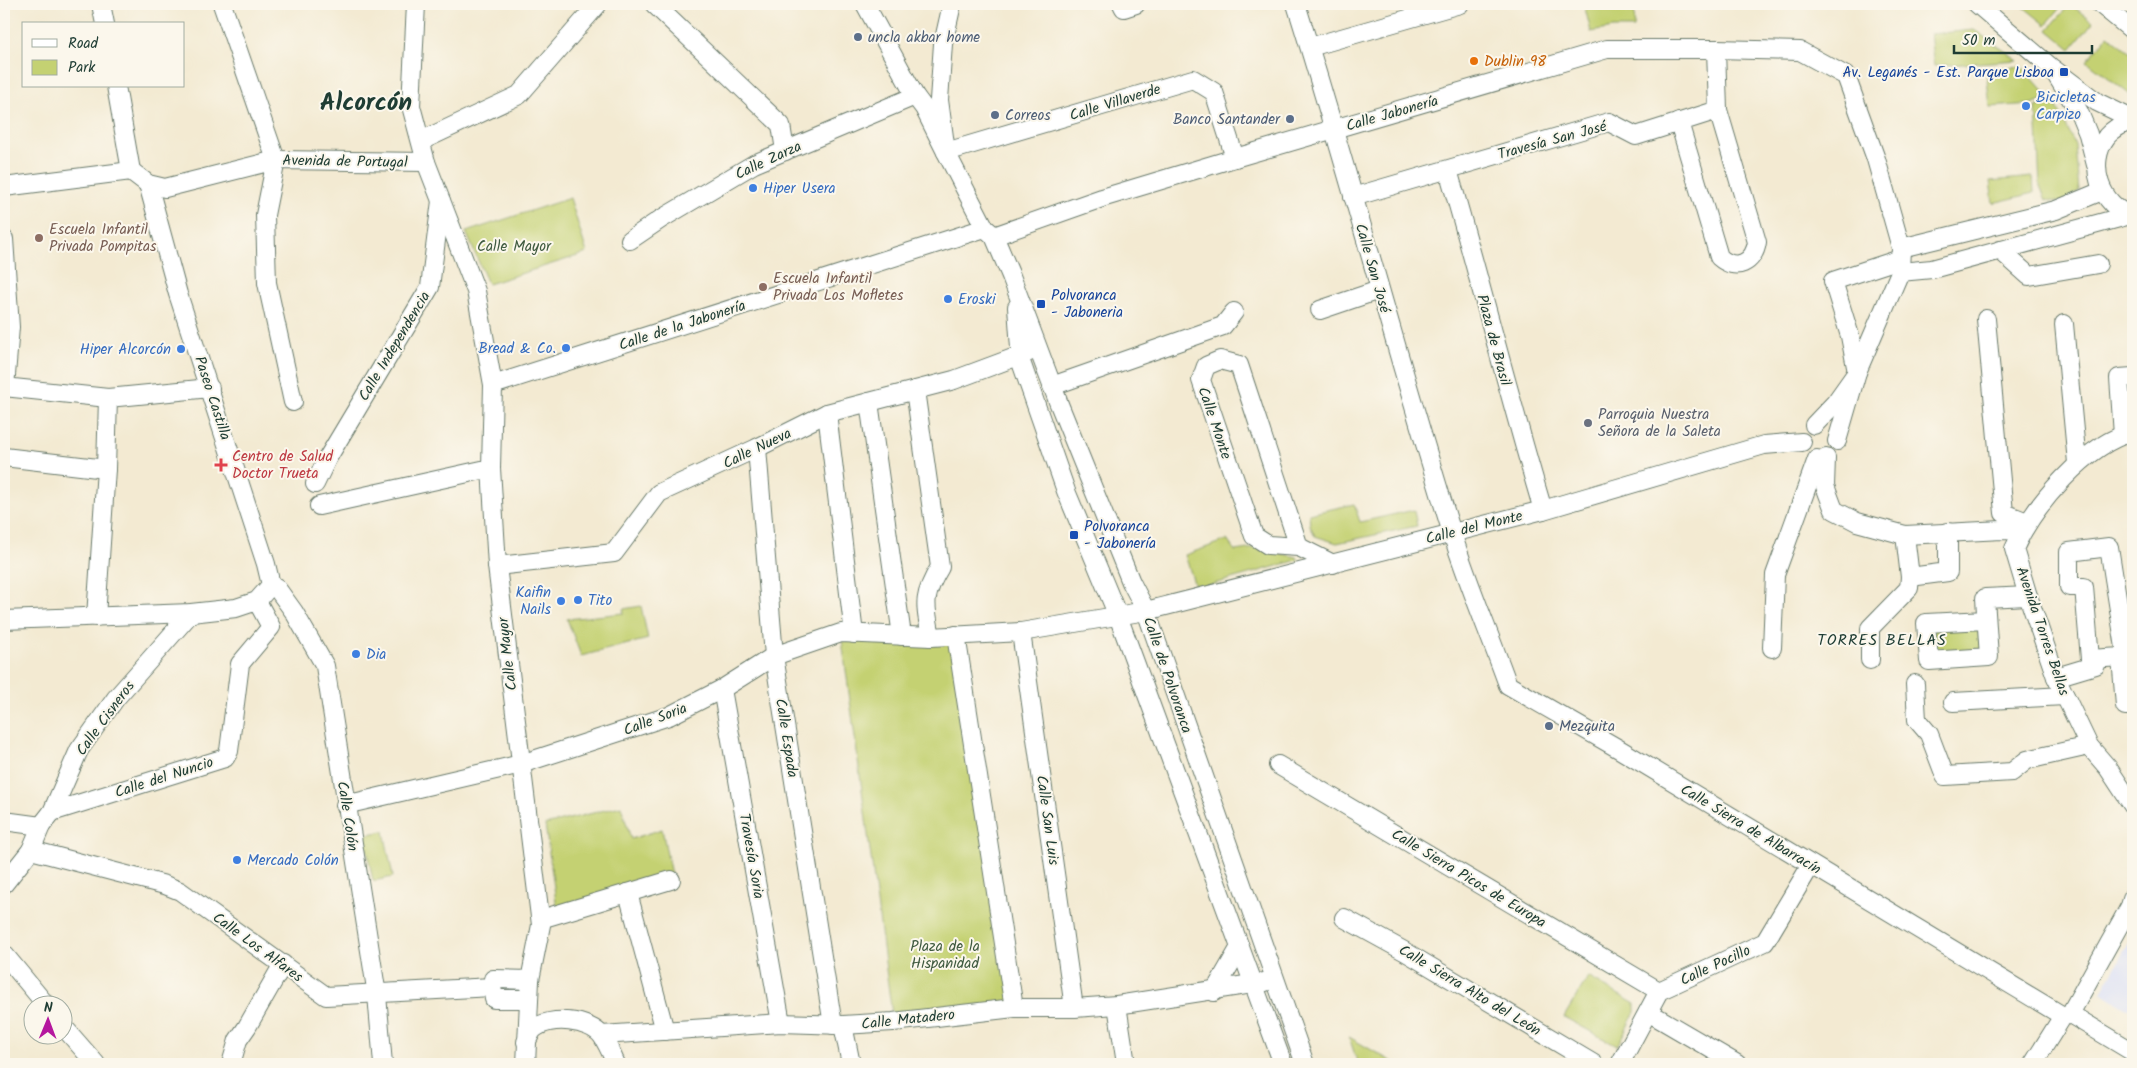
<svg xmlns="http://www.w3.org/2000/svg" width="2137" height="1068" font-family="Kalam,sans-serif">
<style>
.built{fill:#d1d9f9}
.green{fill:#c4d172;stroke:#728753}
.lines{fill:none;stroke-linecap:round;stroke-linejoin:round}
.minor-casing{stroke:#697a6b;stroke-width:20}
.minor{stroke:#fff;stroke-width:18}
.service-dot{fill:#5c6f8a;stroke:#fbf7ec;stroke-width:2}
.food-dot{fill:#e8710a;stroke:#fbf7ec;stroke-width:2}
.transit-dot{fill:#1a4fb4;stroke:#fbf7ec;stroke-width:2}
.shop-dot{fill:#3f7fe0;stroke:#fbf7ec;stroke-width:2}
.education-dot{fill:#8d6e63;stroke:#fbf7ec;stroke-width:2}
.worship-dot{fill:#6b7280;stroke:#fbf7ec;stroke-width:2}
.health-dot{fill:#e0444e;stroke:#fbf7ec;stroke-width:2}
.labels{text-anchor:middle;stroke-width:4;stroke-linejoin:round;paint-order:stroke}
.service-label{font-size:15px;fill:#4e5e75;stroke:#fbf7ec;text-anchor:start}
.food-label{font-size:15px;fill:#c56008;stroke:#fbf7ec;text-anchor:start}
.transit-label{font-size:15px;fill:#164399;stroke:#fbf7ec;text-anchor:start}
.shop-label{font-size:15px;fill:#366cbe;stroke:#fbf7ec;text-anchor:start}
.street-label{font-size:15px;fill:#1f3d34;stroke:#fbf7ec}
.education-label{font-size:15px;fill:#785e54;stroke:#fbf7ec;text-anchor:start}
.park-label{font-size:15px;fill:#405b40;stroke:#fbf7ec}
.worship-label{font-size:15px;fill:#5b616d;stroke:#fbf7ec;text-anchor:start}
.health-label{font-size:15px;fill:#be3a42;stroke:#fbf7ec;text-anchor:start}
.neighbourhood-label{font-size:16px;letter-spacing:1px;fill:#1f3d34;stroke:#fbf7ec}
.town-label{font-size:25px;font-weight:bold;fill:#1f3d34;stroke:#fbf7ec}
</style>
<rect width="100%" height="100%" fill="#fbf7ec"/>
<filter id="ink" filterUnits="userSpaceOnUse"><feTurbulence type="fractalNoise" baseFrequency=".02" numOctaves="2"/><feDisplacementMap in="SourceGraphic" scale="10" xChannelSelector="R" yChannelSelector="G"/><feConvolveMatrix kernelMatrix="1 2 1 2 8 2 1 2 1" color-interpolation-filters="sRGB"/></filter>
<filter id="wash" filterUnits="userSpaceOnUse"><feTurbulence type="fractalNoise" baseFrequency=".0096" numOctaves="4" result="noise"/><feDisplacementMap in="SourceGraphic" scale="20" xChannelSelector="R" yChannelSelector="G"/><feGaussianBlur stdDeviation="1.12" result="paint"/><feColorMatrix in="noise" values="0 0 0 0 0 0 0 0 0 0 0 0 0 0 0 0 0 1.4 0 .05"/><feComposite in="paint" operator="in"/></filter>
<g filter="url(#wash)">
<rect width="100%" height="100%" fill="#f3ead2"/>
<!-- built -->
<polygon class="built" points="2133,935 2133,1012 2101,992"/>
<!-- green -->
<g class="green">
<polygon points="1584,4 1635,4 1634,28 1613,28 1591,32"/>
<polygon points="2020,4 2063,4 2046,25"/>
<polygon points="2070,4 2093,22 2071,49 2048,30"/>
<polygon points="1974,30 2018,60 1934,66 1930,34"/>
<polygon points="2108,35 2133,54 2133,97 2087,61"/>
<polygon points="2021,66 2049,97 2032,104 1990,107 1986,70"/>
<polygon points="2054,100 2075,145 2079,191 2062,203 2046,200 2040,186 2036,107"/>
<polygon points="2033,177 2034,193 1993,203 1990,181"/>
<polygon points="570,198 587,253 488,284 466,232"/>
<polygon points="1354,504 1360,522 1414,510 1417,526 1337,543 1315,536 1310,525 1309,514"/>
<polygon points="1227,540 1235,551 1255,548 1297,557 1298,560 1196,589 1185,555"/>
<polygon points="641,606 648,639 581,656 567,619 624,613 623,609"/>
<polygon points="1986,620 1985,658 1929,661 1926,623"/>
<polygon points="841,633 956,635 1014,1008 893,1022"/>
<polygon points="621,806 631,839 662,829 671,875 557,908 545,825"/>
<polygon points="384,831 393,877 373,881 364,835"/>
<polygon points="1588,977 1635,1004 1635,1012 1617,1046 1564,1017"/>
<polygon points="1349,1037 1396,1064 1358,1064"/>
</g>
</g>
<g filter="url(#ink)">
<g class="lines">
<defs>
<g id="minor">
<polyline points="101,4 105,24"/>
<polyline points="222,4 276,160"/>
<polyline points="416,4 411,106 426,162 476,291 493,385 491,468 497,566 541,925 530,980 526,1064"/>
<polyline points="654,4 781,125 785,151"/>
<polyline points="865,4 915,96 924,108 946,152 1193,79 1214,92 1235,158"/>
<polyline points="952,4 943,44 939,100 946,152 985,228 994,236 1011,276 1059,404 1131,582 1146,611 1305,1064"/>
<polyline points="1122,4 1124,8 1136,4"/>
<path d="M1296 4C1351 179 1397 357 1452 533 1468 584 1490 635 1508 685L1619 749 2063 1016 2070 1014 2133 1052"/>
<polyline points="1977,4 2052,68 2097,102 2132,119"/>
<polyline points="2100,4 2133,31"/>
<polyline points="1310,47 1460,4"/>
<polyline points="2055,73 2079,112 2088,134 2096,165"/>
<polyline points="116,86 131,171"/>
<path d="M2133 119C2124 123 2114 128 2107 136 2086 163 2100 207 2133 216"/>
<path d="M1679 122 1719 257C1736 272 1754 263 1757 242L1718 110"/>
<polyline points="421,141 519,95 598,4"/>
<polyline points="276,160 265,215 267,283 293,402"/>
<path d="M1448 170C1481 283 1509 397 1543 510"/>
<polyline points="4,187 131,171 148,184 165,188 276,160 426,162"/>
<polyline points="1353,197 1609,122 1636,136 1718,110 1716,49"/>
<polyline points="994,236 1102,198 1235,158 1607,49 1716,49 1800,51 1846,76 1876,159 1898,237 1901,248 1900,272 1857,372 1835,403 1814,425"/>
<polyline points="4,239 10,327 5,387"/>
<polyline points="630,240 661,219 754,164 915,96"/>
<polyline points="1901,248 2056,210 2102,191"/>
<polyline points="2000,250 2029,276 2098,264"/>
<polyline points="1900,272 1932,269 2130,215"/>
<polyline points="1017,307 1021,362 1066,491 1118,616 1283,1064"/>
<polyline points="1320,310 1379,290"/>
<polyline points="1986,319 2004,513 2027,522"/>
<polyline points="2064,324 2077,463"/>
<polyline points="493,385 985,228"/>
<polyline points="1052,386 1223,326 1234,312"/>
<polyline points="4,387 108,398 210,388"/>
<path d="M915 390 940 567C922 597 925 604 931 637"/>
<polyline points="869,402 902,636"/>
<polyline points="827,413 854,634"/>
<path d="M2133 432C2087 443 2033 506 2014 549L2028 596 2056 677 2089 746 2108 768 2133 806"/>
<polyline points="2123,435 2119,378 2133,377"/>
<polyline points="1837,441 1857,372 1850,336 1833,281 1900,259"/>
<polyline points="757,448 774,656 833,1025"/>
<polyline points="4,457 106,469"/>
<polyline points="1826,458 1825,486 1834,510 1857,522 1905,535 2002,530 2022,531"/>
<polyline points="315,484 327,459 430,287 441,201"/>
<polyline points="319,506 491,468"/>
<polyline points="1905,535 1910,577 1948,572 1948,532"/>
<polyline points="1299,547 1268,545 1254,536 1201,380 1206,366 1220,360 1239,365 1299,547 1333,564"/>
<polyline points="497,566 614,553 659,493 757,448 827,413 954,380 1029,352"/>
<polyline points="271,585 276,587 294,612 325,666 377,995 383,1064"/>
<polyline points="96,617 106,469 108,398"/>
<polyline points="4,620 191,613 236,608 257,601 271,585 266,564 178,294 148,184"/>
<polyline points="1986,620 1926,623 1929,661 1989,657 1985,598 2028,596"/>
<polyline points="1021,632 1074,1008"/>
<polyline points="956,635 1014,1008"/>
<polyline points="1772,648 1775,575 1817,459"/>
<polyline points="1870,660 1870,628 1909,588 1910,577"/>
<polyline points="2056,677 2096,665 2090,659"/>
<polyline points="2133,679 2130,679 2109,547 2069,552 2069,587 2084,587 2090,659 2121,657 2125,706 2133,706"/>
<polyline points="1915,684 1917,720 1929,734 1945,776 2012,772 2027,760 2089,746"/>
<polyline points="722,689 781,1023"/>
<polyline points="1953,702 2065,696"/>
<polyline points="1278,765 1659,991"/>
<polyline points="345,805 521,764 669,716 722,689 774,656 841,633 931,637 1021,632 1146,611 1543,510 1764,445 1802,442"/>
<polyline points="52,812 225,758 229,751 240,664 271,627 257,601"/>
<polyline points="4,821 41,826"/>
<polyline points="31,850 165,885 180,891 326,996 492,987 493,979 530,980"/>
<polyline points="4,884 31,850 41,826 52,812 79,750 116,698 191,613"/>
<polyline points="628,893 665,1031"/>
<polyline points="1344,918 1404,951 1594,1064"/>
<polyline points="541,919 671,880"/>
<polyline points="4,954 47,1006"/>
<polyline points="492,987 494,999 529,999"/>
<polyline points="1214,992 1240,947"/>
<polyline points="1117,1005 1126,1064"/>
<polyline points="1648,1012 1737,1064"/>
<polyline points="2070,1014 2130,906 2133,896"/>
<polyline points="62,1025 96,1064"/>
<polyline points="843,1025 851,1064"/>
<polyline points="602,1035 781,1023 843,1025 893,1022 1014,1008 1074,1008 1117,1005 1265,982"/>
<path d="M526 1042C529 1038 531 1031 534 1029 550 1015 590 1020 602 1036 608 1045 612 1055 616 1064"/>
<polyline points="231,1064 238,1040 247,1027 283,964"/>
<polyline points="1620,1064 1659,991 1765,942 1811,865"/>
<polyline points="2033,1064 2063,1016"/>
</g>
</defs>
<!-- minor casing -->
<use href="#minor" class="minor-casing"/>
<!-- minor -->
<use href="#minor" class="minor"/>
</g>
</g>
<!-- markers -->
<g class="service-dot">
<circle cx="858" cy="37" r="5"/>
<circle cx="995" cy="115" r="5"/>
<circle cx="1290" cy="119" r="5"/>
<circle cx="1549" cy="726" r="5"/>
</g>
<circle class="food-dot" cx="1474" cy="61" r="5"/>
<g class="transit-dot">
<rect x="2059" y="67" width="10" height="10" rx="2.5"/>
<rect x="1036" y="299" width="10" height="10" rx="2.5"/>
<rect x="1069" y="530" width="10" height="10" rx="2.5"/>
</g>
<g class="shop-dot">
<circle cx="2026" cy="106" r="5"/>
<circle cx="753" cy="188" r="5"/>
<circle cx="948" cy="299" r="5"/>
<circle cx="566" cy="348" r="5"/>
<circle cx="181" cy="349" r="5"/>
<circle cx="578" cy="600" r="5"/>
<circle cx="561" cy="601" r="5"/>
<circle cx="356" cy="654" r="5"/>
<circle cx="237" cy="860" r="5"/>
</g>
<g class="education-dot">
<circle cx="39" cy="238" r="5"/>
<circle cx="763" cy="287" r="5"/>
</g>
<circle class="worship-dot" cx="1588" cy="423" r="5"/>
<path class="health-dot" d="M218.5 457.5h5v5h5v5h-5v5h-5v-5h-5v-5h5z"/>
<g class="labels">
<!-- service labels -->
<g class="service-label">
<text x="868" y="42">uncla akbar home</text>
<text x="1005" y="120">Correos</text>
<text x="1280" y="124" text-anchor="end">Banco Santander</text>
<text x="1559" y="731">Mezquita</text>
</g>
<!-- food labels -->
<g class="food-label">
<text x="1484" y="66">Dublin 98</text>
</g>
<!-- transit labels -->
<g class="transit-label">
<text x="2054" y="77" text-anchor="end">Av. Leganés - Est. Parque Lisboa</text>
<text x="1051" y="300">Polvoranca<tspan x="1051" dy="17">- Jaboneria</tspan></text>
<text x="1084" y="531">Polvoranca<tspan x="1084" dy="17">- Jabonería</tspan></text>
</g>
<!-- shop labels -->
<g class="shop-label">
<text x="2036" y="102">Bicicletas<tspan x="2036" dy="17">Carpizo</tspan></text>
<text x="763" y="193">Hiper Usera</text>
<text x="958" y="304">Eroski</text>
<text x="556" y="353" text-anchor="end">Bread &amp; Co.</text>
<text x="171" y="354" text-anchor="end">Hiper Alcorcón</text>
<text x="551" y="597" text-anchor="end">Kaifin<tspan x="551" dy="17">Nails</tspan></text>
<text x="588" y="605">Tito</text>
<text x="366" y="659">Dia</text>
<text x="247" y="865">Mercado Colón</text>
</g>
<!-- street labels -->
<g class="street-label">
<text transform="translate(1115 102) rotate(-17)" y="5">Calle Villaverde</text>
<text transform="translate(1392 113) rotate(-16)" y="5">Calle Jabonería</text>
<text transform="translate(1552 140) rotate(-15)" y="5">Travesía San José</text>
<text transform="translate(768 160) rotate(-25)" y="5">Calle Zarza</text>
<text transform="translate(345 161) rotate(1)" y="5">Avenida de Portugal</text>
<text transform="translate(1373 268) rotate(74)" y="5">Calle San José</text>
<text transform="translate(682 325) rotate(-18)" y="5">Calle de la Jabonería</text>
<text transform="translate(1494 340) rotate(75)" y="5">Plaza de Brasil</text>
<text transform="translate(394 346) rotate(-59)" y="5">Calle Independencia</text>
<text transform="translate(213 398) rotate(72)" y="5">Paseo Castilla</text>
<text transform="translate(1215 423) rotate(71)" y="5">Calle Monte</text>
<text transform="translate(757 448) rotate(-26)" y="5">Calle Nueva</text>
<text transform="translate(1474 527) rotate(-14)" y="5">Calle del Monte</text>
<text transform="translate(2043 631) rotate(71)" y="5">Avenida Torres Bellas</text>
<text transform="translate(507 654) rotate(-97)" y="5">Calle Mayor</text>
<text transform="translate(1168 675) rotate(71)" y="5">Calle de Polvoranca</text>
<text transform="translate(105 718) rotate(-54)" y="5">Calle Cisneros</text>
<text transform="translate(655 719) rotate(-21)" y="5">Calle Soria</text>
<text transform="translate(787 738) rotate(81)" y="5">Calle Espada</text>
<text transform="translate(164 777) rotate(-18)" y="5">Calle del Nuncio</text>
<text transform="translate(348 816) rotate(81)" y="5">Calle Colón</text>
<text transform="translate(1048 820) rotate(82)" y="5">Calle San Luis</text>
<text transform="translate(1751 829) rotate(31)" y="5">Calle Sierra de Albarracín</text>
<text transform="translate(752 856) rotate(80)" y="5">Travesía Soria</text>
<text transform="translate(1469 878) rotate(31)" y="5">Calle Sierra Picos de Europa</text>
<text transform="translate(258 947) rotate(36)" y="5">Calle Los Alfares</text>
<text transform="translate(1715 965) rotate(-25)" y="5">Calle Pocillo</text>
<text transform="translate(1470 990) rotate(31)" y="5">Calle Sierra Alto del León</text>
<text transform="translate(908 1019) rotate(-6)" y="5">Calle Matadero</text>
</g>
<!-- education labels -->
<g class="education-label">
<text x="49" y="234">Escuela Infantil<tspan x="49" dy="17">Privada Pompitas</tspan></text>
<text x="773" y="283">Escuela Infantil<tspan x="773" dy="17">Privada Los Mofletes</tspan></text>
</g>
<!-- park labels -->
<g class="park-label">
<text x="514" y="251">Calle Mayor</text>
<text x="945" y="951">Plaza de la<tspan x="945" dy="17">Hispanidad</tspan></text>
</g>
<!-- worship labels -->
<g class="worship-label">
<text x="1598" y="419">Parroquia Nuestra<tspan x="1598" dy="17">Señora de la Saleta</tspan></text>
</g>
<!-- health labels -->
<g class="health-label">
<text x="232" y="461">Centro de Salud<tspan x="232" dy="17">Doctor Trueta</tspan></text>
</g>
<!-- neighbourhood labels -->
<g class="neighbourhood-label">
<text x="1882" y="645">TORRES BELLAS</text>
</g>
<!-- town labels -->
<g class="town-label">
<text x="366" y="110">Alcorcón</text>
</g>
</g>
<!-- margin -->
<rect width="2137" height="1068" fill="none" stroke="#fbf7ec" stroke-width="20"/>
<!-- legend -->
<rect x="22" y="22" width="162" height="65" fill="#fbf7ec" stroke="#a3ada2"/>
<rect x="32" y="39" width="25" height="8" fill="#ffffff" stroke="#a3ada2"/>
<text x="68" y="48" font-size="15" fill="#1f3d34">Road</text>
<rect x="32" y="60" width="25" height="15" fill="#c4d172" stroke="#a3ada2"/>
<text x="68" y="72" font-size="15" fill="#1f3d34">Park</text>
<!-- north arrow -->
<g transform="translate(48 1020) rotate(1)"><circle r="24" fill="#fbf7ec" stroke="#a3ada2"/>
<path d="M0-4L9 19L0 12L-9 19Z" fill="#b5179e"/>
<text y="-8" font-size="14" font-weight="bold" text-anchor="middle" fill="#1f3d34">N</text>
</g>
<!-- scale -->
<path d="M1954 45v8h138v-8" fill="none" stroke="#1f3d34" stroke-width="2.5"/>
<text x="1962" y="45" font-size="15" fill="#1f3d34" stroke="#fbf7ec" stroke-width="4" paint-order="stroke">50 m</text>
</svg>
